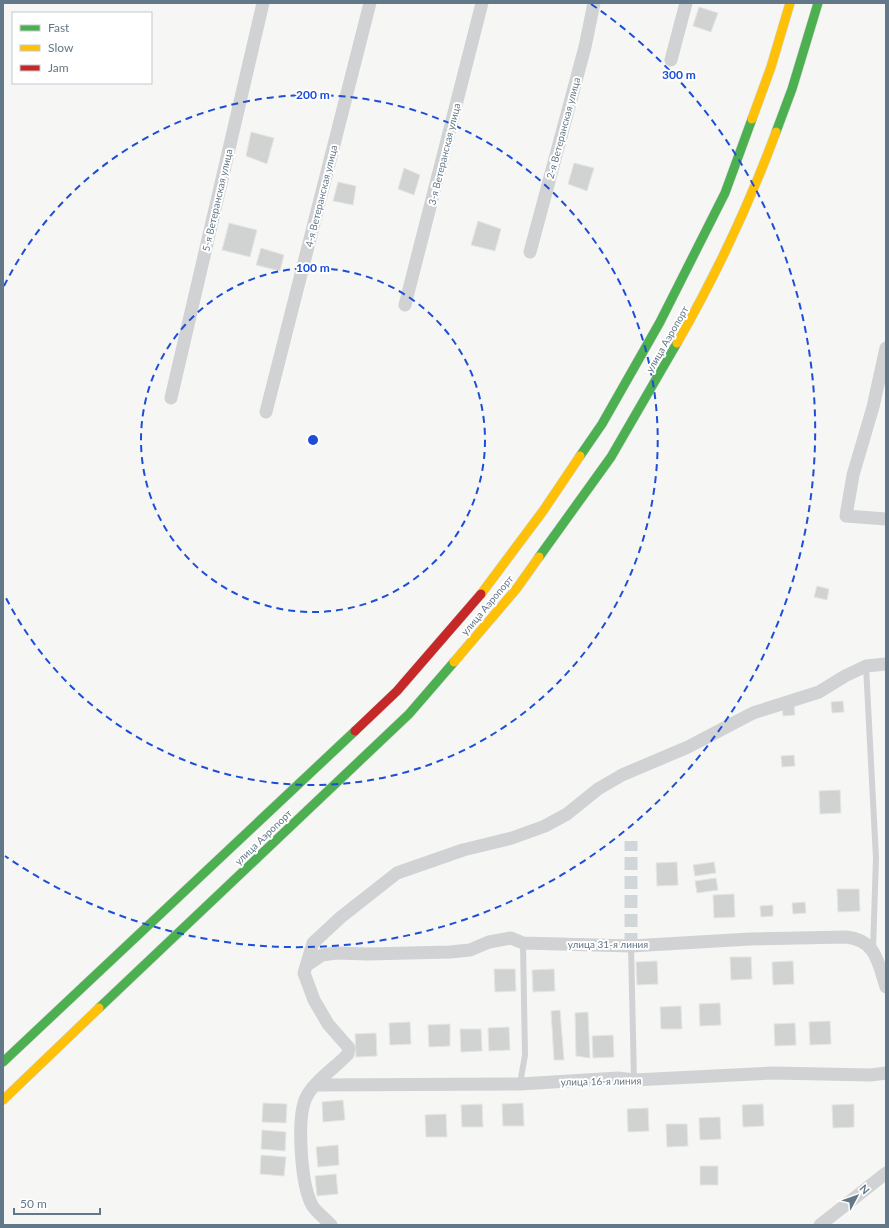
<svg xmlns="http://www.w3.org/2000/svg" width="889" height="1228" font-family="Lato,sans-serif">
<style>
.building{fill:#d1d3d3;stroke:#e5e5e4}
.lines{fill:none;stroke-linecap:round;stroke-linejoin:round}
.street-tunnel{stroke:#d1d6d9;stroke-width:13;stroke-dasharray:13 6;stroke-linecap:butt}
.fast-casing{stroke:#d1d3d3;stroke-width:10}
.slow-casing{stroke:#d1d3d3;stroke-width:10}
.jam-casing{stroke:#d1d3d3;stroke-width:10}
.lane{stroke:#d1d2d3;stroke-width:6}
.street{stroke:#d1d2d3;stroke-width:13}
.fast{stroke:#4caf50;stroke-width:9}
.slow{stroke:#ffc107;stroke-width:9}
.jam{stroke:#c62828;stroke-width:9}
.ring{fill:none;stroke:#1d4ed8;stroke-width:2;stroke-dasharray:7 5}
.labels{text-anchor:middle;stroke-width:4;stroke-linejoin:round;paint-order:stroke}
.street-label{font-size:10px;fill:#627787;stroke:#fff}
.centre{fill:#1d4ed8;stroke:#fff;stroke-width:2}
.ring-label{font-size:12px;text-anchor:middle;font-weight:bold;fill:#1d4ed8;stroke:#fff;stroke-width:4;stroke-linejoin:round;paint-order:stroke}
</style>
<rect width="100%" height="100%" fill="#f6f6f4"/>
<!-- building -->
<g class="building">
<polygon points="699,7 718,13 711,32 693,26"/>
<polygon points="251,132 274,138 267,164 246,156"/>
<polygon points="574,163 594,168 587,191 568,184"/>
<polygon points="404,168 420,175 414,195 398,189"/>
<polygon points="338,182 356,186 353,205 333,201"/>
<polygon points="478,221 501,229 495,251 471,245"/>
<polygon points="229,223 257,230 250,257 222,250"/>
<polygon points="261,248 284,255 280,271 256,265"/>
<polygon points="817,586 829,589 827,600 814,597"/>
<polygon points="843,701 844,712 832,713 831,702"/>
<polygon points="782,704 794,704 795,715 783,716"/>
<polygon points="794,755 795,766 782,767 781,756"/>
<polygon points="840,790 841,813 820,814 819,791"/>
<polygon points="677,862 678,885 657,886 656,863"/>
<polygon points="714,862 716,873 695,876 693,865"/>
<polygon points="716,878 718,890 697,893 695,881"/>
<polygon points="837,889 859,889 860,911 838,912"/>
<polygon points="734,894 735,917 714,918 713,895"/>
<polygon points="805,902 806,913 793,914 792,903"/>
<polygon points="773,905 773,916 761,917 760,906"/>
<polygon points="730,957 751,957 752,979 731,980"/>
<polygon points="657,961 658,984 637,985 636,962"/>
<polygon points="793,961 794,984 773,985 772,962"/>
<polygon points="494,969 515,969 516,991 495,992"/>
<polygon points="554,969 555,991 533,992 532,970"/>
<polygon points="720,1003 721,1025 700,1026 699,1004"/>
<polygon points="681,1006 682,1029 661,1029 660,1007"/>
<polygon points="560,1010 564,1060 554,1060 551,1011"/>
<polygon points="588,1012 590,1058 576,1056 575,1013"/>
<polygon points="830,1021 831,1044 810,1045 809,1022"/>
<polygon points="410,1022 411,1044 390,1045 389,1023"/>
<polygon points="795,1023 796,1045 775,1046 774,1024"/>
<polygon points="450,1024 450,1046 429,1047 428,1025"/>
<polygon points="509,1027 510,1050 489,1051 488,1028"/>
<polygon points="460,1029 481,1029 482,1051 461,1052"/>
<polygon points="376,1033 377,1056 356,1057 355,1034"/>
<polygon points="613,1035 614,1057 593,1058 592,1036"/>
<polygon points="343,1100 345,1120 323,1122 322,1102"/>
<polygon points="263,1103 287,1104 286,1123 262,1122"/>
<polygon points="523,1103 524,1126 503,1126 502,1104"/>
<polygon points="482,1104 483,1127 462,1127 461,1105"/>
<polygon points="763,1104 764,1126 743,1127 742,1105"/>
<polygon points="854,1104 854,1127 833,1128 832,1105"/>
<polygon points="648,1108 649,1131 628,1132 627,1109"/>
<polygon points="446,1114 447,1137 426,1137 425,1115"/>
<polygon points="720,1117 721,1139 700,1140 699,1118"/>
<polygon points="666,1124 687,1124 688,1146 667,1147"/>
<polygon points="262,1130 286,1132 285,1151 261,1149"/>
<polygon points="338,1145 339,1165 318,1167 316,1147"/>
<polygon points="261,1155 286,1157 284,1176 260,1174"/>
<rect x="700" y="1166" width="18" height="19"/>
<polygon points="336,1174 338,1194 317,1196 315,1176"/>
</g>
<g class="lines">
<!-- street-tunnel -->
<polyline class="street-tunnel" points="631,946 631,841"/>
<defs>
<g id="fast">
<polyline points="776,132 792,89 818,3"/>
<polyline points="580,456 602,424 660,322 725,193 752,119"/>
<polyline points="539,557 611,457 677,343"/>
<polyline points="99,1008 409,714 454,662"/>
<polyline points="3,1062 355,731"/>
</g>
<g id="slow">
<polyline points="752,119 771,67 790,3"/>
<path d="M677 343C716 275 749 205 776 132"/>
<polyline points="481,594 543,511 580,456"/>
<polyline points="454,662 517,588 539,557"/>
<polyline points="3,1100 99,1008"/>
</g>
<polyline id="jam" points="355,731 397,691 481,594"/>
</defs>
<!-- fast casing -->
<use href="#fast" class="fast-casing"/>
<!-- slow casing -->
<use href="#slow" class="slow-casing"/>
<!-- jam casing -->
<use href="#jam" class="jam-casing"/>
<!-- lane -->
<g class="lane">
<polyline points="866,666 876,858 873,950"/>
<polyline points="631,946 634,1080"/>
<polyline points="520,1084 525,1055 523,943"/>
</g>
<!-- street -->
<g class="street">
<polyline points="671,60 686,3"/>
<polyline points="530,252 585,47 594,3"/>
<polyline points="405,305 482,3"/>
<polyline points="886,348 873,407 853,475 846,516 886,519"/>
<polyline points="171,398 263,3"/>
<polyline points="266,412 370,3"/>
<path d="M307 965 322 955 336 953 368 954 450 952 470 950 489 942 511 938 523 943 631 946 750 939 846 937C876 940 878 962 886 987"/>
<polyline points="316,1085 520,1084 618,1078 634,1080 773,1073 871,1075 886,1073"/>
<path d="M331 1225C325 1218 314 1211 311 1203 301 1182 297 1121 305 1100 311 1084 332 1070 344 1058L348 1054 349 1048 328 1024 314 1000 304 973 313 943 341 917 397 873 463 850 512 838 545 826 567 814 598 789 622 775 688 747 753 713 819 692 845 676 866 666 886 664"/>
<polyline points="820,1225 886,1173"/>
</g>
<!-- fast -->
<use href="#fast" class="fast"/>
<!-- slow -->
<use href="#slow" class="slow"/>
<!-- jam -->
<use href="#jam" class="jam"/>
</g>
<!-- distance rings -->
<g class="ring">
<circle cx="313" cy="440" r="172"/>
<path d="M4 286A345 345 0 1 1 4 594"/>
<path d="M591 4A517 517 0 1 1 5 856"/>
</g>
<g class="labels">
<!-- street labels -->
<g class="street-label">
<text transform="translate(563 128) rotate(-75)" y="4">2-я Ветеранская улица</text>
<text transform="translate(444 154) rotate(-76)" y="4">3-я Ветеранская улица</text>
<text transform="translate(321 196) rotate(-76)" y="4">4-я Ветеранская улица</text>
<text transform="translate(217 200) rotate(-77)" y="4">5-я Ветеранская улица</text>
<text transform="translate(667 339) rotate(-60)" y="4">улица Аэропорт</text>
<text transform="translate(487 605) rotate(-50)" y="4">улица Аэропорт</text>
<text transform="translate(263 837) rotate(-44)" y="4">улица Аэропорт</text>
<text x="608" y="948">улица 31-я линия</text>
<text transform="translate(601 1081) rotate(-1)" y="4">улица 16-я линия</text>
</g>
</g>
<circle cx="313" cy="440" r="6" class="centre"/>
<g class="ring-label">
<text x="679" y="79">300 m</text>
<text x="313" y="99">200 m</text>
<text x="313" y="272">100 m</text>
</g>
<!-- border -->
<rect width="889" height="1228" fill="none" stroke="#627787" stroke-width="8"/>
<!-- legend -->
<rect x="12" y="12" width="140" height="72" fill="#ffffff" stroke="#c0c9cf"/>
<rect x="20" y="25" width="20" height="6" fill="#4caf50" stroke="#c0c9cf"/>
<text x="48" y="32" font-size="12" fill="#627787">Fast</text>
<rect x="20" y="45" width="20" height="6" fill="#ffc107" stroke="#c0c9cf"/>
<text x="48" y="52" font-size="12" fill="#627787">Slow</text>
<rect x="20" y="65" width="20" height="6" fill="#c62828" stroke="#c0c9cf"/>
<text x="48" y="72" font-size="12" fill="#627787">Jam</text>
<!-- north arrow -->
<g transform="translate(857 1196) rotate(49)" stroke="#ffffff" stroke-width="3" paint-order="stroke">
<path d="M0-3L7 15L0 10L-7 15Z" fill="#627787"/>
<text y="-6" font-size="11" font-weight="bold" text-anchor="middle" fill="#627787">N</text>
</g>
<!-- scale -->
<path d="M14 1208v6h86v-6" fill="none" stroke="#627787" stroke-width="2"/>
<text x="20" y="1208" font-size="12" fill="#627787" stroke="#ffffff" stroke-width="3" paint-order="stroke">50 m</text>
</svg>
